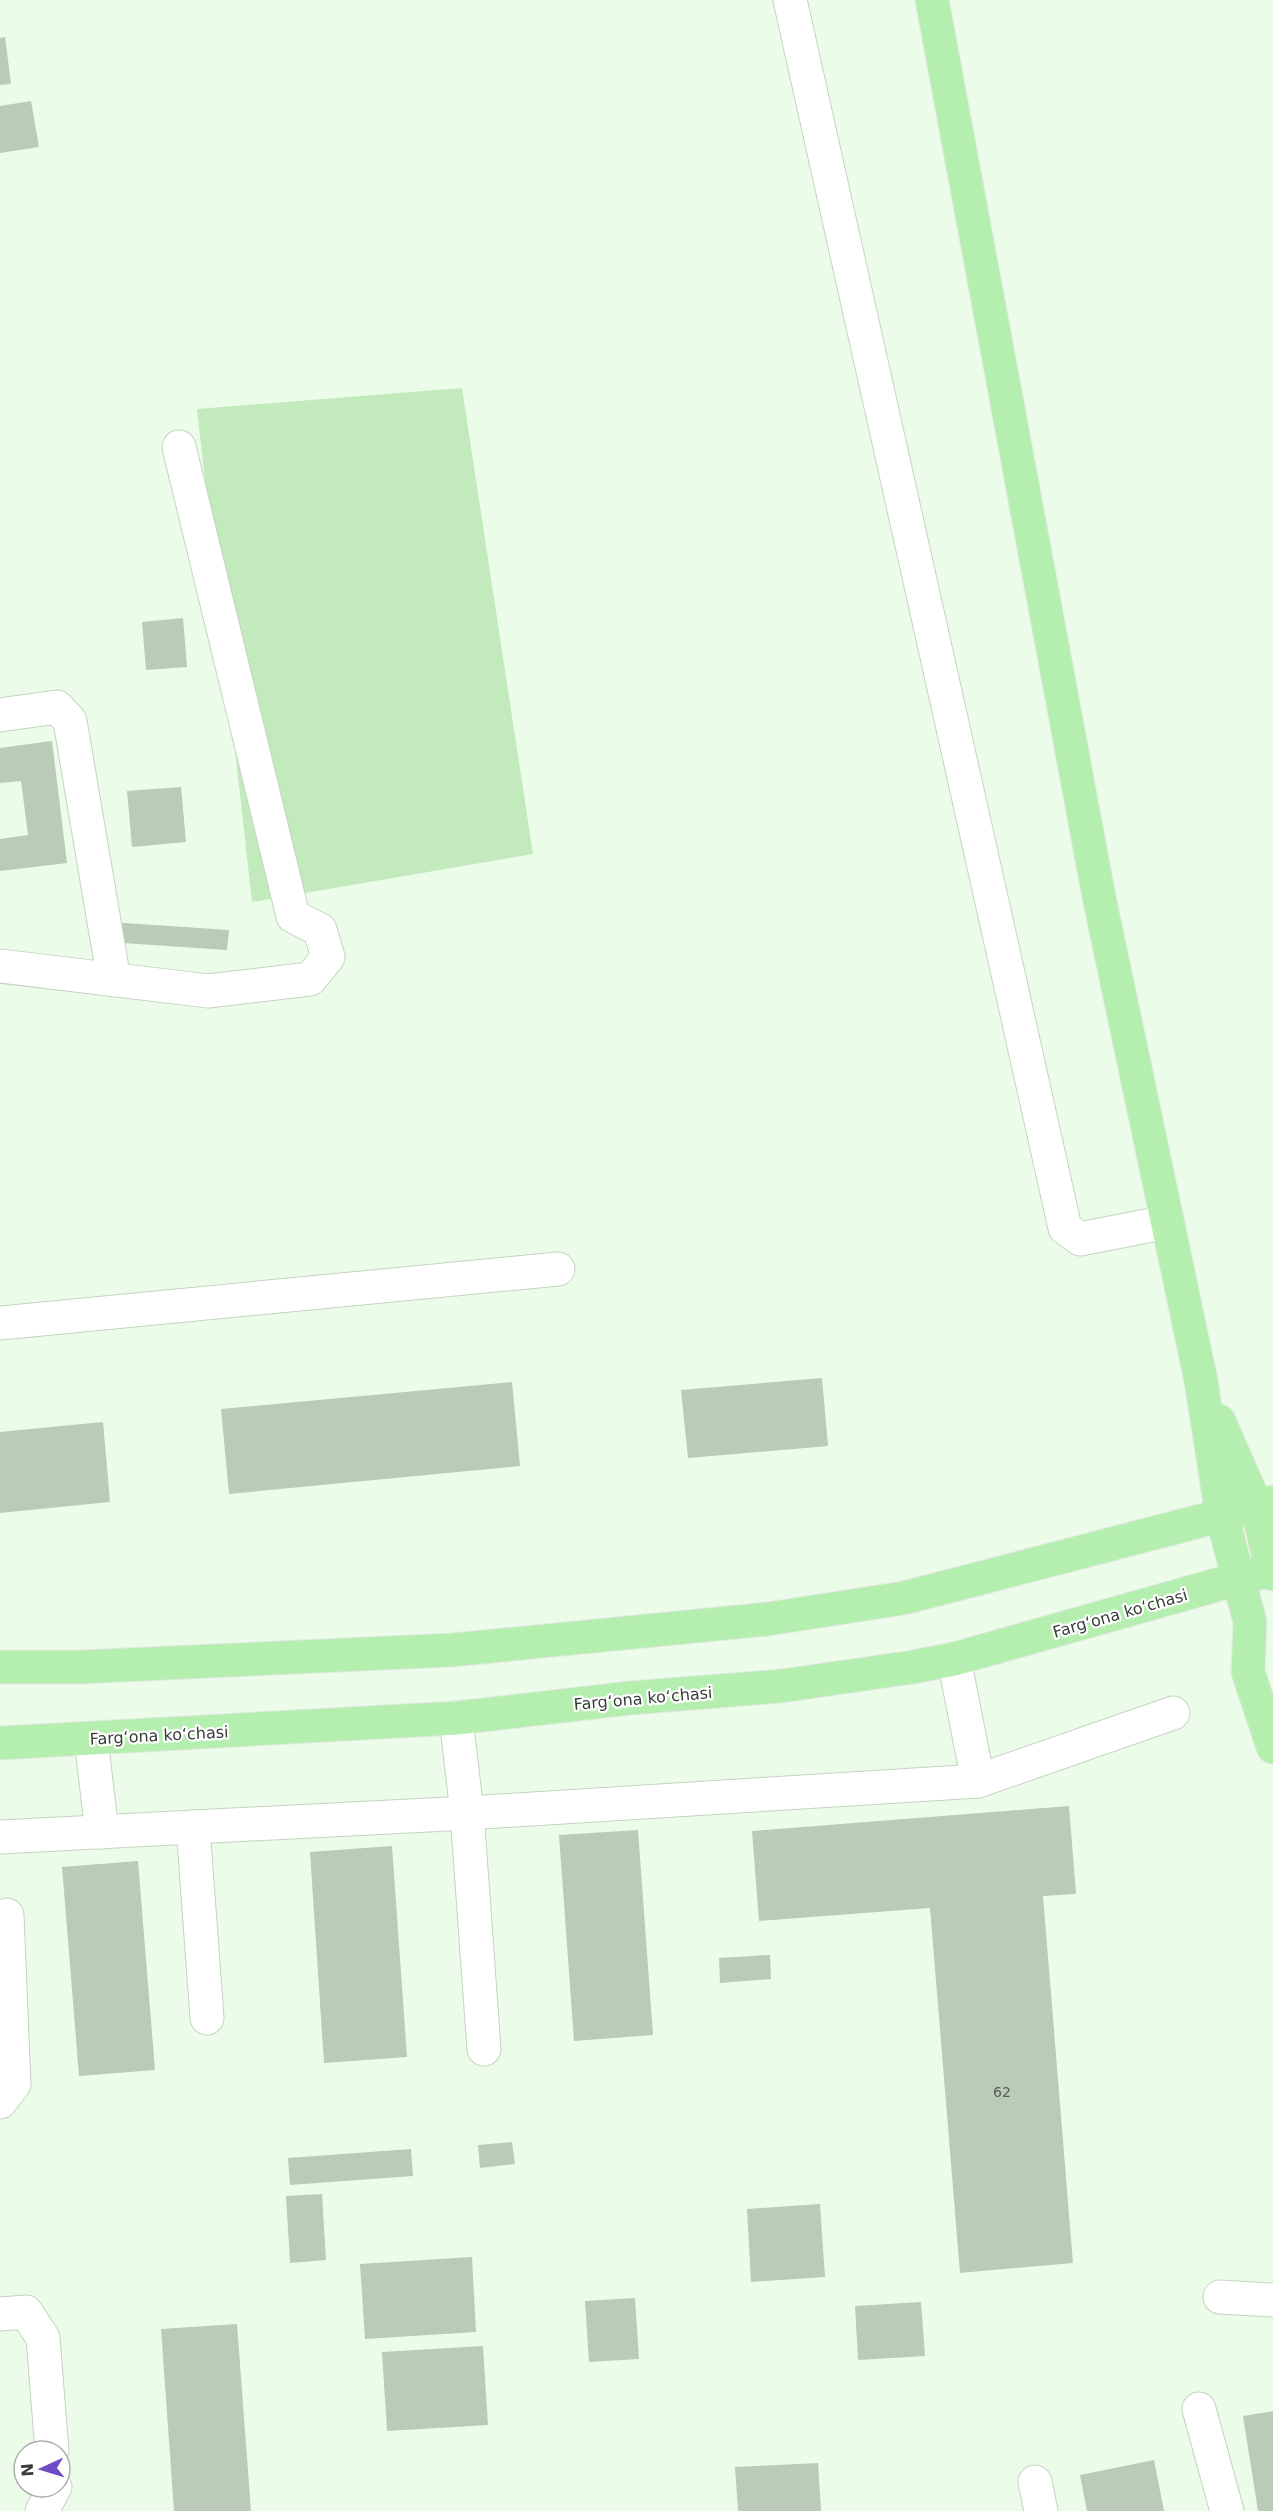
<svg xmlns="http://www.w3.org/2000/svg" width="1273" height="2511" font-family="'DejaVu Sans',sans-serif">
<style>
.green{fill:#c2eabd}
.building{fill:#bacbb8}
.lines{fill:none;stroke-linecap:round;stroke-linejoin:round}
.minor-casing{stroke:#c4d4c1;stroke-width:35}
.major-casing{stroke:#e7e8e7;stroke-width:35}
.minor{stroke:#fff;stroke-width:33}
.major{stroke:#b5efaf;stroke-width:33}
.labels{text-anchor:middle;stroke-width:4.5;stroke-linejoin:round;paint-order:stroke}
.number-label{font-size:14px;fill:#576056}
.street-label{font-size:16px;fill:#363d36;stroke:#fff}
</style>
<rect width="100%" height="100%" fill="#ebfce9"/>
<!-- green -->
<polygon class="green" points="462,388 533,854 252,902 197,409"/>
<!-- building -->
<g class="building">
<polygon points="5,37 11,84 0,85 0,38"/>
<polygon points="31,101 39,147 0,153 0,106"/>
<polygon points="183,618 187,667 146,670 142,622"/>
<polygon points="52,741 67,863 0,871 0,839 28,835 21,781 0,783 0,748"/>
<polygon points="181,787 186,842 132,847 127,791"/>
<polygon points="109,922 229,930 227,950 108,942"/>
<polygon points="822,1378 828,1446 688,1458 681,1390"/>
<polygon points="512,1382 520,1466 229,1494 221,1409"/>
<polygon points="103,1422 110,1502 0,1513 0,1432"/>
<polygon points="1069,1806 1076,1894 1043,1896 1073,2263 960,2273 930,1908 759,1921 752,1831"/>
<polygon points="638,1830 653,2035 574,2041 559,1835"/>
<polygon points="392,1846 407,2057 324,2063 310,1852"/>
<polygon points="138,1861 155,2070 79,2076 62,1867"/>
<polygon points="770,1955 771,1979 720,1983 719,1958"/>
<polygon points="512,2142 515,2164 480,2168 478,2145"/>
<polygon points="411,2149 413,2176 290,2185 288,2158"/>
<polygon points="322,2194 326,2260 290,2263 286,2196"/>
<polygon points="820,2204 825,2277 751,2282 747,2209"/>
<polygon points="472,2257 476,2332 365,2339 360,2264"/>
<polygon points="635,2298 639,2359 589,2362 585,2301"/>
<polygon points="921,2302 925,2356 858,2360 855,2306"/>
<polygon points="237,2324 251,2511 174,2511 161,2329"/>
<polygon points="483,2346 488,2425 387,2431 382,2352"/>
<polygon points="1273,2411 1273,2511 1258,2511 1243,2416"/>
<polygon points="1154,2460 1164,2511 1087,2511 1080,2475"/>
<polygon points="818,2463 821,2511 738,2511 735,2467"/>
</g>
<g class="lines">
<defs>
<g id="minor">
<polyline points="790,0 1065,1228 1080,1239 1167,1222"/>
<polyline points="0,715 57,707 70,721 114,980"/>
<polyline points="0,966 208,991 310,979 328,957 320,930 293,916 179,447"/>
<polyline points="0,1323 558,1269"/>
<polyline points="954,1659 978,1781"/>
<polyline points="456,1718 467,1813 484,2049"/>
<polyline points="91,1739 102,1832"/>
<polyline points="193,1827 207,2018"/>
<polyline points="0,1837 467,1813 978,1781 1173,1713"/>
<polyline points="0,2102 14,2084 7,1915"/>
<polyline points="1220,2297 1273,2300"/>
<polyline points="0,2314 26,2312 43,2338 52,2451"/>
<polyline points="1199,2409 1227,2511"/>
<polyline points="1035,2482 1041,2511"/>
<polyline points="42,2511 55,2487"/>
</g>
<g id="major">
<polyline points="932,0 1099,897 1201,1381 1222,1516 1250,1622 1248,1672 1273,1747"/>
<polyline points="1219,1421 1257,1508 1273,1574"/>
<polyline points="0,1667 80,1667 452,1650 768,1619 904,1598 1273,1502"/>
<polyline points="0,1743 456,1718 630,1698 781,1686 913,1667 954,1659 1273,1569"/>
</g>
</defs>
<!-- minor casing -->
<use href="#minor" class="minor-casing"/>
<!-- major casing -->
<use href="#major" class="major-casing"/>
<!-- minor -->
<use href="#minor" class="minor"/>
<!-- major -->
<use href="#major" class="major"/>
</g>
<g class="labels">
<!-- number labels -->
<g class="number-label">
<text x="1002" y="2097">62</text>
</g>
<!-- street labels -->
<g class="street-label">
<text transform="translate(1120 1613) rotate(-16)" y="6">Fargʻona koʻchasi</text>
<text transform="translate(643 1698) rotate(-5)" y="6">Fargʻona koʻchasi</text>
<text transform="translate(159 1735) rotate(-3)" y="6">Fargʻona koʻchasi</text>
</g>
</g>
<!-- north arrow -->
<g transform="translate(42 2469) rotate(266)"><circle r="28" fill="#ffffff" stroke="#afb1af" stroke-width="1.5"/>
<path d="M0-4.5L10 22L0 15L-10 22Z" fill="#6e4cc5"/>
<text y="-9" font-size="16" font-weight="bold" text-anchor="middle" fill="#363d36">N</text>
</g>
</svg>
